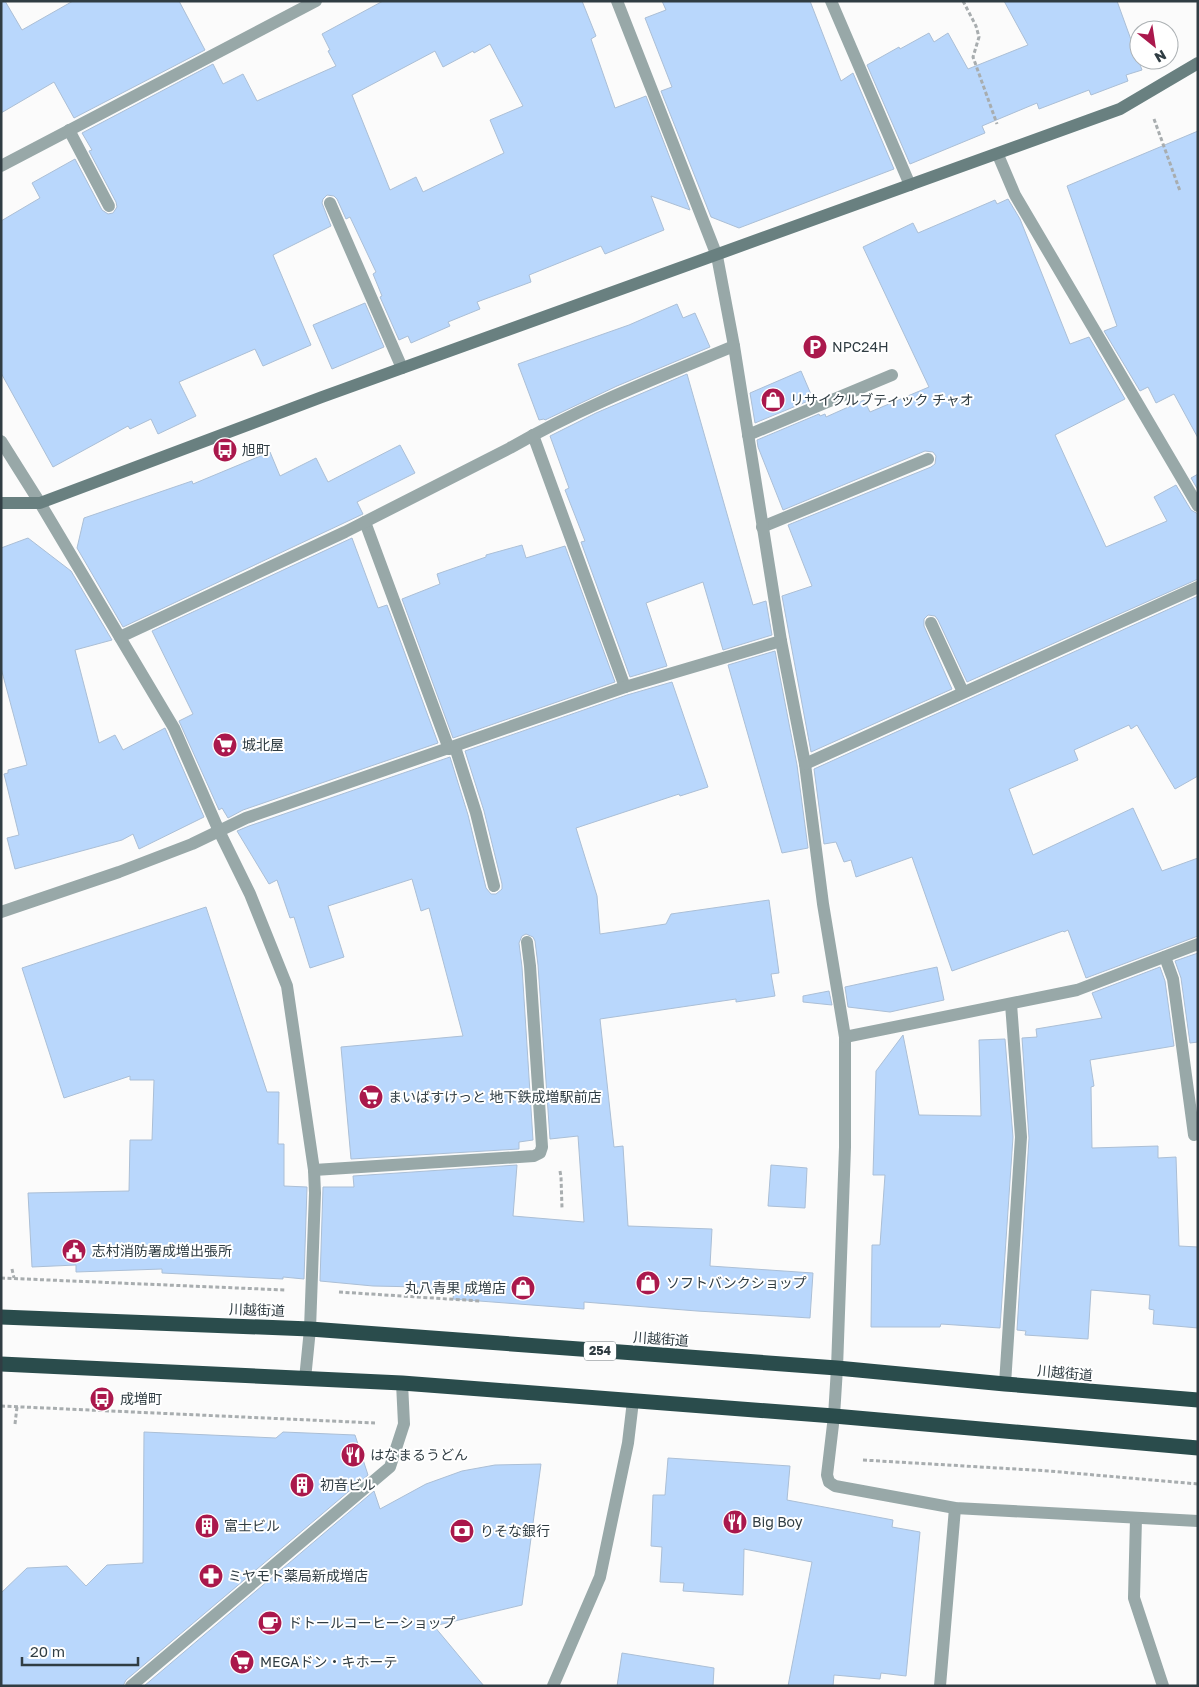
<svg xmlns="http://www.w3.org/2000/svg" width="1199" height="1687" font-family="'Golos Text','Noto Sans JP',sans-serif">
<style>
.building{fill:#b9d7fc;stroke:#abbfd6;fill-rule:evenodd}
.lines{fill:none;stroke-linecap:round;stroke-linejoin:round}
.path{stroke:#a8adaf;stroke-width:3;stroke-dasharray:4 2.5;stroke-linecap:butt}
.lane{stroke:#98a8a8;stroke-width:12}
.street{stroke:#98a8a8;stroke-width:12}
.secondary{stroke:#698080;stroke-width:12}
.highway{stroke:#2a4c4c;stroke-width:15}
.labels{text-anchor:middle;stroke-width:4;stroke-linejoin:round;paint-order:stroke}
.shield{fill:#fff;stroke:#6e777b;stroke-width:1}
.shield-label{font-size:12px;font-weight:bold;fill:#303d43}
.poi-label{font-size:14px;fill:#303d43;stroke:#fff;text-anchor:start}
.street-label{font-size:14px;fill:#303d43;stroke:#fff}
</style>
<rect width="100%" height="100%" fill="#fbfbfb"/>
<!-- building -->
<g class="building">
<polygon points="1,1 5,1 22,30 73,1 179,1 205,50 74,118 54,82 1,113"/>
<path d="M383 1H582L596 36 591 39 615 108 646 96 690 210 651 196 664 230 605 254 601 246 529 275 531 282 477 302 480 309 448 322 450 326 411 343 408 336 399 340 380 297 382 296 373 274 376 272 350 217 346 219 337 199 334 196 327 195 323 199 322 203 331 226 273 255 311 345 263 366 255 349 179 382 196 416 158 434 151 419 130 429 128 426 53 467 1 373V221L40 198 32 183 75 159 102 210 108 214 113 213 117 207 116 202 89 151 92 150 82 133 213 64 223 84 243 74 257 101 336 66 328 51 330 50 322 34ZM490 44 523 106 490 120 504 153 423 192 416 177 390 190 352 95 435 51 443 67 473 51 474 53Z"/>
<polygon points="662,1 810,1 841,81 853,73 894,169 739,228 711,217 661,91 672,87 645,18 666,10"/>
<polygon points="1004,1 1117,1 1142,70 1126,75 1128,81 1091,95 1089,90 1039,109 1037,103 982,126 985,133 910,164 867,65 899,47 900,49 929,33 934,42 948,33 968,69 1028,45"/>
<polygon points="1198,131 1198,438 1174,394 1156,403 1148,387 1140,391 1104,331 1117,326 1067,186"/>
<polygon points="1008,199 1020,219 1070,344 1089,337 1125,399 1055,435 1106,547 1167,521 1154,497 1176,485 1191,510 1198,514 1198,579 967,682 938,620 935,616 928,615 924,619 924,626 952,689 811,752 782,596 812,586 788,525 931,467 935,464 936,456 933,452 925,451 783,510 758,447 757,440 819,414 820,416 825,414 826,417 864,400 870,412 929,387 863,247 913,223 918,233 995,200 997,204"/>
<polygon points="365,303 384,347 332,369 313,325"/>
<polygon points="677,304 683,318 695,313 710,347 617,386 545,420 544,419 539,420 518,364 629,325"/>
<polygon points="801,371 813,399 755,423 750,393"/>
<polygon points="687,374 753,605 766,601 772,635 723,650 703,582 646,603 667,666 630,677 581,542 585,541 565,490 569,488 550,436 596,413"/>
<polygon points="400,445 415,473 357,502 363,514 123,627 77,548 84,518 192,481 193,484 270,452 280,476 316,458 328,482"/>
<polygon points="1198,474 1198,490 1191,478"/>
<polygon points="28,538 71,571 112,640 75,650 99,743 115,735 123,750 165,728 204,817 139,849 133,834 122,840 15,869 7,838 19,835 4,774 8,773 8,770 27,765 1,668 1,548"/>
<polygon points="352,538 378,608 387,605 438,743 243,810 228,818 222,808 219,810 179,721 193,714 152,631"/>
<polygon points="522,545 526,558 565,546 615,682 453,738 402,599 440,584 437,574 486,557 486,555"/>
<polygon points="1198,596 1198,776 1175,789 1137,725 1131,729 1129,725 1074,750 1078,760 1009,789 1033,855 1133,808 1162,871 1198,858 1198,936 1086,978 1068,930 1064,932 1063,931 952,971 912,857 856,877 851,860 844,862 836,842 824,844 814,769"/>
<polygon points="775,651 797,765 808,848 782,853 728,665"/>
<polygon points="672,682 708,787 680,796 679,794 576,828 597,896 600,934 666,924 671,914 769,900 779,973 771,974 775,996 736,1002 736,999 600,1019 614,1147 623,1146 628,1226 712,1229 710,1266 813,1273 810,1318 697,1311 584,1302 584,1309 453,1299 454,1291 420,1289 420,1287 373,1286 320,1281 323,1187 354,1187 353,1176 517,1165 513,1216 584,1222 578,1136 550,1139 538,965 535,941 533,937 526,934 522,936 519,943 522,967 533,1140 519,1142 519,1149 351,1159 341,1047 463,1036 429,908 421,911 412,879 328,906 344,957 310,968 294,917 290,918 277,880 269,884 237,831 249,826 450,757 468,815 486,888 491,894 496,894 502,889 502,884 484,811 465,751 627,695"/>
<polygon points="206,907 267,1092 279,1092 278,1144 284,1144 284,1186 307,1187 304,1279 283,1277 283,1279 162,1273 162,1269 76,1272 76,1265 32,1267 28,1193 129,1191 130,1140 152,1140 154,1080 130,1080 130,1076 64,1098 22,968"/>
<polygon points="1198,953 1198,1042 1190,1043 1181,978 1175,961"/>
<polygon points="937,967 944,1000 890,1012 848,1007 845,987"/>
<polygon points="1160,967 1165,981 1174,1046 1090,1060 1094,1086 1091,1087 1092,1148 1158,1146 1158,1158 1176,1157 1179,1246 1198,1247 1198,1328 1153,1324 1154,1310 1149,1309 1150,1295 1091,1290 1088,1339 1025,1335 1026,1331 1017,1330 1029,1138 1022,1038 1037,1037 1036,1029 1102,1018 1092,993"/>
<polygon points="829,991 832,1005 803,1002 803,996"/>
<polygon points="903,1035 919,1115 981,1116 979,1040 1005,1039 1013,1137 1000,1328 941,1324 940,1327 871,1327 872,1245 880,1245 885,1175 873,1175 876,1071"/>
<polygon points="771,1165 807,1168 805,1208 768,1206"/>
<polygon points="144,1432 276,1438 283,1432 355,1435 368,1475 126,1680 123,1686 1,1686 1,1593 27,1568 67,1566 86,1586 107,1565 143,1563"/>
<polygon points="668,1458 790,1466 787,1500 893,1520 892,1527 920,1532 906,1676 881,1673 880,1679 834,1675 833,1686 788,1686 812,1562 744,1549 743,1595 683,1591 684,1583 660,1582 662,1547 651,1546 653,1495 665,1495"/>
<polygon points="541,1464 522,1605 434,1626 484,1686 144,1686 374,1491 380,1509 426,1484 462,1471 495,1465"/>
<polygon points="622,1653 714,1668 713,1686 617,1686"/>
</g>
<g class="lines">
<!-- path -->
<g class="path">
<polyline points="963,1 976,26 979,37 973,57 997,124"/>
<polyline points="1154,119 1180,191"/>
<polyline points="560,1171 561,1177 562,1208"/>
<polyline points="12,1269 14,1278"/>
<polyline points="1,1278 285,1290"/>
<polyline points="339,1292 480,1301"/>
<polyline points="1,1406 375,1423"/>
<polyline points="15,1424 17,1407"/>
<polyline points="863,1460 1049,1471 1198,1484"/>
</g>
<!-- lane -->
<g class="lane">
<polyline points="831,1 910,185"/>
<polyline points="69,130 109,206"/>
<polyline points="330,203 402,368"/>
<polyline points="748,435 892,375"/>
<polyline points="365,522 449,749"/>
<polyline points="762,527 928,459"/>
<polyline points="931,623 963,692"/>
<polyline points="455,747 476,813 494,886"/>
<polyline points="1165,957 1173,979 1194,1135"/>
<polyline points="314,1170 534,1156 540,1153 542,1147 530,966 527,942"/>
<polyline points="1005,1384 1021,1137 1011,1004"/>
<polyline points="1136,1518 1134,1598 1163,1686"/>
</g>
<!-- street -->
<g class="street">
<polyline points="617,1 717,256 734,346 781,641 805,764 823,904 845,1037 845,1147 837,1368 834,1416 827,1475 829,1482 835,1486 955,1508 1198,1521"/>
<polyline points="998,155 1015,195 1198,506"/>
<polyline points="1,166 316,1"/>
<polyline points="533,435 625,687"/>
<polyline points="1,441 40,503 174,728 219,831 250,894 287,986 314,1170 315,1193 310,1329 305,1379"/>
<path d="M120 637 345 532 510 448C581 407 659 377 734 346"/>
<polyline points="805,764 1198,587"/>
<polyline points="1,912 119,872 192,844 246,818 625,687 781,641"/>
<polyline points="845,1037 1077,990 1198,944"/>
<polyline points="131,1686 390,1467 404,1424 402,1383"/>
<polyline points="553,1686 600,1577 628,1443 633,1401"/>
<polyline points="940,1686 955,1508"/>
</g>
<!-- secondary -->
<polyline class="secondary" points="1,503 40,503 322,397 1120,109 1198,63"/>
<!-- highway -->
<g class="highway">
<polyline points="1,1317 310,1329 837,1368 1005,1384 1198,1400"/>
<polyline points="1,1364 402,1383 834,1416 1198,1448"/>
</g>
</g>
<!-- icons -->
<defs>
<symbol id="parking-disc" viewBox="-11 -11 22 22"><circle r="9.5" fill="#aa184c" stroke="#fff"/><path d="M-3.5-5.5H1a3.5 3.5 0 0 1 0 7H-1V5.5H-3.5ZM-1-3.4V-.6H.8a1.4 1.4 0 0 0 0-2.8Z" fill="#fff"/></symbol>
<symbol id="shop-disc" viewBox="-11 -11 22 22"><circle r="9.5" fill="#aa184c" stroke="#fff"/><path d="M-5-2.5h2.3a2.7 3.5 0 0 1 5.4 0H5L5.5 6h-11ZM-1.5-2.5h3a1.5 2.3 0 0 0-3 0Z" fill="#fff"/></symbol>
<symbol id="bus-disc" viewBox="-11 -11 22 22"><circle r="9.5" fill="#aa184c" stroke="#fff"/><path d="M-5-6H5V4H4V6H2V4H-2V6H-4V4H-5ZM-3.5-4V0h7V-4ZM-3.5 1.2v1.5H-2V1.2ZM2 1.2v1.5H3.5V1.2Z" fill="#fff"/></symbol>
<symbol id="supermarket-disc" viewBox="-11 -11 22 22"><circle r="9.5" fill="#aa184c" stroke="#fff"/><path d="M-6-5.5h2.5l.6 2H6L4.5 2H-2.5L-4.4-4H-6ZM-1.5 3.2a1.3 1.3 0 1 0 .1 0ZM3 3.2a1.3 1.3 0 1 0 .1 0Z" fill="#fff"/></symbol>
<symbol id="civic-disc" viewBox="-11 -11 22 22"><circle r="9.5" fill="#aa184c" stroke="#fff"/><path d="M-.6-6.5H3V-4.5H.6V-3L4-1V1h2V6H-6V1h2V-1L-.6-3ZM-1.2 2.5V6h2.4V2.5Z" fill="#fff"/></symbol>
<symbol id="restaurant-disc" viewBox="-11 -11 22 22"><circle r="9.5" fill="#aa184c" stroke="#fff"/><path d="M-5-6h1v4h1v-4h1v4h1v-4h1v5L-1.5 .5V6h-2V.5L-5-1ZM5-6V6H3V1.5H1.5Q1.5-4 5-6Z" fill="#fff"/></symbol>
<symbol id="building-disc" viewBox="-11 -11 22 22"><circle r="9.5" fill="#aa184c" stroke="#fff"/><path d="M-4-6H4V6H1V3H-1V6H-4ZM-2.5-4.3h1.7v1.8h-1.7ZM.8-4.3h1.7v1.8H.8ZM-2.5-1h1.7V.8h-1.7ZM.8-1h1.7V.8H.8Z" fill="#fff"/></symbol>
<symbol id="bank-disc" viewBox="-11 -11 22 22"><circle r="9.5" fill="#aa184c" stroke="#fff"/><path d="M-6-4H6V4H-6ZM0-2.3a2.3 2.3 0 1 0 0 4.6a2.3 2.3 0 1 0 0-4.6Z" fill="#fff"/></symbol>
<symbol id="pharmacy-disc" viewBox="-11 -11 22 22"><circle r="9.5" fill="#aa184c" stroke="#fff"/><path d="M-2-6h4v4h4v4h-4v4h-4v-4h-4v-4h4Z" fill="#fff"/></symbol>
<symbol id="cafe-disc" viewBox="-11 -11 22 22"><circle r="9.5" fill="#aa184c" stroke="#fff"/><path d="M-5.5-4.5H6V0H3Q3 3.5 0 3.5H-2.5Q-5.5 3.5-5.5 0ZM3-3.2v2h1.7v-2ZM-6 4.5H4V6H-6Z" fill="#fff"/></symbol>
</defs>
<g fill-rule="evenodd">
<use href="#parking-disc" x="801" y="333" width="28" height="28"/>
<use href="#shop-disc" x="759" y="386" width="28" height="28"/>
<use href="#bus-disc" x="211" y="436" width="28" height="28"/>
<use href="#supermarket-disc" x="211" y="731" width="28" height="28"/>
<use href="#supermarket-disc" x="357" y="1083" width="28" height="28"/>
<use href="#civic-disc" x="60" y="1237" width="28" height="28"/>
<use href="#shop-disc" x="634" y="1269" width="28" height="28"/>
<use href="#shop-disc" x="509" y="1274" width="28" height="28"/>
<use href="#bus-disc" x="88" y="1385" width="28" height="28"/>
<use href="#restaurant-disc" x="339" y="1441" width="28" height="28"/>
<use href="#building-disc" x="288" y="1471" width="28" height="28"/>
<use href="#restaurant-disc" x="721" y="1508" width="28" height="28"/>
<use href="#building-disc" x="193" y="1512" width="28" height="28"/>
<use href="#bank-disc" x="448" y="1517" width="28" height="28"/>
<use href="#pharmacy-disc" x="197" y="1562" width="28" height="28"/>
<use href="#cafe-disc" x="256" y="1609" width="28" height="28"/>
<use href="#supermarket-disc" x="228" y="1648" width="28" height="28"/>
</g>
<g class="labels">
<!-- shield labels -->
<rect class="shield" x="584" y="1341.5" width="32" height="19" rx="4"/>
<g class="shield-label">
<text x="600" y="1355">254</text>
</g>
<!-- poi labels -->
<g class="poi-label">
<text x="832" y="352">NPC24H</text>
<text x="790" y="405">リサイクルブティック チャオ</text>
<text x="242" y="455">旭町</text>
<text x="242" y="750">城北屋</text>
<text x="388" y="1102">まいばすけっと 地下鉄成増駅前店</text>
<text x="92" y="1256">志村消防署成増出張所</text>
<text x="666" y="1288">ソフトバンクショップ</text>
<text x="506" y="1293" text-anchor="end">丸八青果 成増店</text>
<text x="120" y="1404">成増町</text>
<text x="370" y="1460">はなまるうどん</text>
<text x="320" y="1490">初音ビル</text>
<text x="752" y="1527">Big Boy</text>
<text x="224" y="1531">富士ビル</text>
<text x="480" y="1536">りそな銀行</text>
<text x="228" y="1581">ミヤモト薬局新成増店</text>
<text x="288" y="1628">ドトールコーヒーショップ</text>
<text x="260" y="1667">MEGAドン・キホーテ</text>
</g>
<!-- street labels -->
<g class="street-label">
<text transform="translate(257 1310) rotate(2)" y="5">川越街道</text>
<text transform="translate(661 1339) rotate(4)" y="5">川越街道</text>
<text transform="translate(1065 1373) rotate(5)" y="5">川越街道</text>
</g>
</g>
<!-- border -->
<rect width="1199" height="1687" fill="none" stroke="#303d43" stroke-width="5"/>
<!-- north arrow -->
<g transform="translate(1154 45) rotate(150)"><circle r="24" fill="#ffffff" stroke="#acb1b4"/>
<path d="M0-4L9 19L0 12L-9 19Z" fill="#aa184c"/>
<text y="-8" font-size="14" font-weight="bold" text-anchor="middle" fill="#303d43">N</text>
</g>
<!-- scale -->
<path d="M22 1657v8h116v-8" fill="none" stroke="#303d43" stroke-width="2.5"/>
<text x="30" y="1657" font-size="15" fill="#303d43" stroke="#ffffff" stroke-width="4" paint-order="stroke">20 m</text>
</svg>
